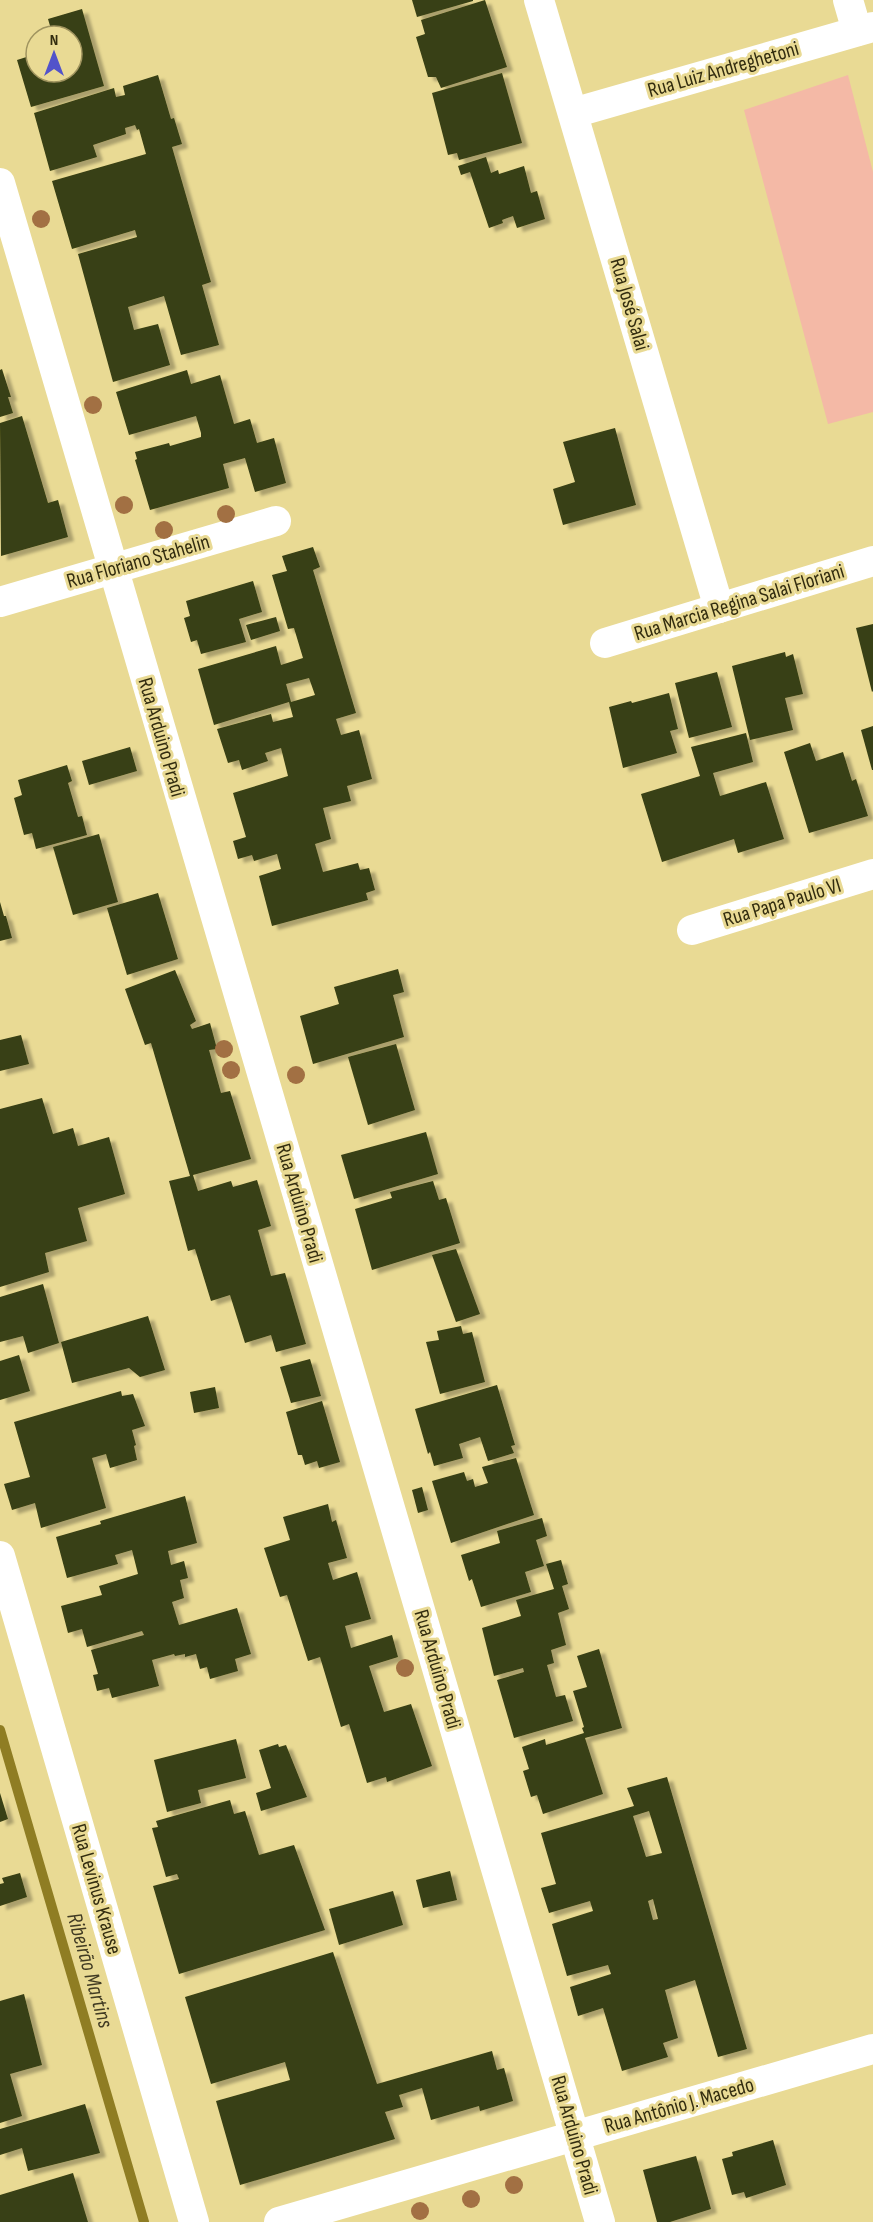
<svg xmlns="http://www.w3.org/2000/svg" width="873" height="2222" font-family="'Sofia Sans Condensed',sans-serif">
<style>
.green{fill:#f4b9a6}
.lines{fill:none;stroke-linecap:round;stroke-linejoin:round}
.stream{stroke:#8f7d23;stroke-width:10}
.building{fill:#383f13;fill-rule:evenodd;filter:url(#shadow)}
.street{stroke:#fff;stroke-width:30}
.tree{fill:#a27043}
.labels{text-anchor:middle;stroke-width:6;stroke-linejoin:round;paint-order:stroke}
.street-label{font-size:21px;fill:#322c0f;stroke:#e9da94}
.water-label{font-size:22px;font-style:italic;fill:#413b23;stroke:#e9da94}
</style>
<defs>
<filter id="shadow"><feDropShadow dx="6" dy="4" stdDeviation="1.5" flood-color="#0004"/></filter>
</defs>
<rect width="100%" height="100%" fill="#e9da94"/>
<!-- green -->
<polygon class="green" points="848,75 873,172 873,412 828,424 744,110"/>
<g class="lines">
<!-- stream -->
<polyline class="stream" points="0,1730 144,2222"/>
</g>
<!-- building -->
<g class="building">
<polygon points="412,0 473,0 473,1 417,17"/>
<polygon points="485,0 507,67 441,88 436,77 428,77 416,37 425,34 421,20"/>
<polygon points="82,9 104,86 31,107 17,60 36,54 36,72 72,72 72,36 53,36 48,19"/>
<polygon points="502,73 522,143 459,160 457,153 448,155 432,93"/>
<polygon points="158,75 171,119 174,118 182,144 172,147 211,282 202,285 219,345 181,355 164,296 128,307 134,330 158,324 170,365 113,382 78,254 137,237 135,230 72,249 52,181 146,154 139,129 137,130 135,125 125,128 126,134 93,145 97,157 50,171 34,113 114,88 116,97 125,95 123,86"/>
<polygon points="486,157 491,173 498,170 499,174 524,166 531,193 537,191 545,219 517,228 513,216 502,220 503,223 489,228 470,172 461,175 458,166"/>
<polygon points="2,369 11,397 8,397 13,413 0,417 0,370"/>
<polygon points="187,370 191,384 220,375 234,424 250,419 257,443 274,438 286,483 255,492 245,458 223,464 229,488 150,510 135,460 137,459 135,452 169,443 170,446 201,437 201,433 196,416 129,435 116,392"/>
<polygon points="22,416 48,503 58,500 68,537 1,556 0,423"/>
<polygon points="615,428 636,505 563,525 553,489 575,482 563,442"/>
<path d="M313 547 320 567 313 570 356 713 336 719 341 735 359 730 372 779 347 786 351 801 323 808 331 839 315 844 323 872 358 863 360 870 369 868 375 890 366 893 368 900 272 926 259 876 281 869 277 854 254 861 252 855 238 859 233 841 246 837 233 793 288 776 281 748 265 753 268 761 242 770 239 760 228 763 217 729 271 714 273 722 293 717 289 702 214 725 198 669 276 646 281 665 303 658 294 628 288 629 272 575 287 571 282 556ZM309 678 315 695 291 702 286 684Z"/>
<polygon points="253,581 262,612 239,619 246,642 201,654 197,640 191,642 184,618 190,616 186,601"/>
<polygon points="276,617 280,631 251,640 246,625"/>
<polygon points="873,624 873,691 872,692 856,628"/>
<polygon points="785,652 786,657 793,654 803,694 785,698 793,730 750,740 732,666"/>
<polygon points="717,672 732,727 689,738 675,683"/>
<polygon points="669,693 678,729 670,731 677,753 623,768 609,707 631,701 632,703"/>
<polygon points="873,726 873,770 872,770 861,730"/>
<polygon points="746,733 753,762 713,773 720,796 766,782 784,839 738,853 734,839 662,862 641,794 700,776 691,747"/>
<polygon points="810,743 816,761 843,752 852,781 856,779 868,816 809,833 784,752"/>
<polygon points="130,747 137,771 89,785 82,761"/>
<polygon points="67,765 72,781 68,783 78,817 82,816 87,835 36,849 32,833 24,835 14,798 22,795 18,780"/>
<polygon points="99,834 118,902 73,915 53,847"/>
<polygon points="158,893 178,959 127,975 107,908"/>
<polygon points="0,902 4,916 6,916 12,938 0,941"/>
<polygon points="398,969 404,992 393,995 404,1037 313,1064 300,1016 339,1004 334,987"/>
<polygon points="175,970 196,1021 190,1025 192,1029 210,1023 217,1049 209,1050 221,1093 230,1091 251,1159 193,1175 198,1191 231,1181 233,1187 257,1180 271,1226 258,1230 271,1276 285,1273 306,1344 276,1352 271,1335 245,1343 230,1295 211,1301 195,1249 188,1251 169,1181 190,1176 151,1043 145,1045 125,989"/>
<polygon points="21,1035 29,1064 0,1071 0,1040"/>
<polygon points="396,1044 415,1110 368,1125 348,1057"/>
<polygon points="42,1098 53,1134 73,1128 78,1146 109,1137 125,1194 78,1208 87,1241 45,1253 49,1272 0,1287 0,1109"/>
<polygon points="426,1132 438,1174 354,1199 341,1155"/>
<polygon points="433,1181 439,1200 446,1198 460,1243 372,1270 355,1209 392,1198 390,1192"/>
<polygon points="456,1249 480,1314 456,1322 432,1255"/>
<polygon points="43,1284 59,1343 28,1353 23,1336 0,1342 0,1297"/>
<polygon points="148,1316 165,1370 140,1377 129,1368 72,1383 61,1342"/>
<polygon points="461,1326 463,1334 472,1332 485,1382 440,1394 426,1342 439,1340 437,1331"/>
<polygon points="19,1355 30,1391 0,1400 0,1361"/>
<polygon points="310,1359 321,1396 291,1403 280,1367"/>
<polygon points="497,1385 515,1445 511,1446 514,1453 488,1461 480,1437 459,1444 463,1458 434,1466 430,1452 428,1454 415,1409"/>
<polygon points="215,1387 219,1408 194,1413 190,1392"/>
<polygon points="121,1391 122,1396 133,1394 145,1426 132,1430 136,1445 134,1446 137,1460 110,1468 106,1454 92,1458 106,1508 41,1528 35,1503 12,1510 4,1484 30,1477 14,1422"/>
<polygon points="322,1401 340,1462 319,1468 317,1461 305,1465 302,1455 298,1455 286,1412"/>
<polygon points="516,1458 534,1515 451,1543 432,1481 464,1472 467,1481 473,1479 475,1487 488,1483 482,1467"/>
<polygon points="422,1487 428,1510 418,1513 412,1490"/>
<polygon points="185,1496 197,1543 168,1551 171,1565 184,1561 188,1578 180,1580 184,1598 172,1602 179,1625 237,1608 251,1654 235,1659 238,1671 210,1679 207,1667 200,1669 196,1654 185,1657 185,1654 175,1656 174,1654 152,1660 159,1686 112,1698 109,1688 97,1691 93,1675 98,1674 91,1650 144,1635 142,1631 87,1647 82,1629 68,1633 61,1606 102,1595 99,1586 138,1574 132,1550 115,1555 118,1564 67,1578 56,1537 101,1524 100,1521"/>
<polygon points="328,1504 332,1522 336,1520 347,1558 328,1563 333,1580 357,1572 371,1619 345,1626 351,1648 392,1635 398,1657 369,1666 384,1712 411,1704 432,1766 387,1782 386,1777 367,1783 349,1724 341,1727 320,1657 308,1661 287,1595 280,1597 264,1548 290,1540 283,1517"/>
<polygon points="542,1518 547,1536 536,1540 544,1566 525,1572 531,1592 481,1607 472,1579 469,1581 461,1555 500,1543 497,1531"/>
<polygon points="561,1560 568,1584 562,1586 569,1609 558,1613 566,1645 551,1650 554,1663 547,1665 556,1697 565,1695 573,1721 514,1738 497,1680 524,1672 523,1668 494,1676 482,1628 521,1616 516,1600 554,1589 546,1564"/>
<polygon points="599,1649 622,1728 585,1738 603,1794 543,1814 537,1795 531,1797 523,1771 529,1769 522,1747 545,1739 546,1745 584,1733 582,1728 584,1727 573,1691 587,1687 577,1656"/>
<polygon points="236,1739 246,1778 198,1790 201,1803 167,1812 154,1760"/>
<polygon points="278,1744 279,1747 286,1745 307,1797 261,1811 256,1793 271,1788 259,1750"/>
<path d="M667 1777 747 2049 718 2057 695 1980 665 1990 678 2038 663 2043 668 2057 622 2071 603 2008 578 2016 570 1987 611 1974 608 1965 567 1976 552 1924 593 1911 590 1901 549 1913 541 1888 556 1884 541 1833 634 1806 627 1788ZM649 1811 662 1853 646 1857 633 1816ZM653 1899 658 1919 653 1920 648 1901Z"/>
<polygon points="0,1793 8,1819 0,1822"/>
<polygon points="230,1800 234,1814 245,1811 259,1855 294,1845 325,1930 179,1974 153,1886 179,1879 177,1874 166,1877 152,1828 158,1827 156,1821"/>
<polygon points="450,1871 457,1900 423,1908 416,1880"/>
<polygon points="20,1873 27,1897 0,1906 0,1884 4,1883 2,1878"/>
<polygon points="393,1891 403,1925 339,1945 329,1909"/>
<polygon points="333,1952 377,2084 492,2051 497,2070 504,2068 513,2101 480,2111 479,2106 431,2120 422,2088 399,2095 403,2107 385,2112 395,2139 240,2185 216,2101 290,2080 285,2062 211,2084 185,1997"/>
<polygon points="24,1994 42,2065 10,2074 22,2116 0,2123 0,2001"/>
<polygon points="85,2104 100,2153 28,2171 22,2148 0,2155 0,2129"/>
<polygon points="773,2140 786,2185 746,2198 744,2192 732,2195 722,2159 733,2156 732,2152"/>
<polygon points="696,2156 711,2209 670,2222 657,2222 643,2170"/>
<polygon points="73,2173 88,2222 0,2222 0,2195"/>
</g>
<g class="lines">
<!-- street -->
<g class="street">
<polyline points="539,0 719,608"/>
<polyline points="848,0 857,31"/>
<polyline points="573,113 873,27"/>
<polyline points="0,183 600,2222"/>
<polyline points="0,602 276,521"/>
<polyline points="605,643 873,561"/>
<polyline points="692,930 873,874"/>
<polyline points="0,1556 194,2222"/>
<polyline points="279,2222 873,2049"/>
</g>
</g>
<!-- trees -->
<g class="tree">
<circle cx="41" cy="219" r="9"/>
<circle cx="93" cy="405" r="9"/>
<circle cx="124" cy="505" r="9"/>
<circle cx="226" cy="514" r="9"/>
<circle cx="164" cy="530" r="9"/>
<circle cx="224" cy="1049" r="9"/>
<circle cx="231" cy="1070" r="9"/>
<circle cx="296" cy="1075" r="9"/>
<circle cx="405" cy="1668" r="9"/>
<circle cx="514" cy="2185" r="9"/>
<circle cx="471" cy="2199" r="9"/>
<circle cx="420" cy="2211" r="9"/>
</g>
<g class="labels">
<!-- street labels -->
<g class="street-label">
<text transform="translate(723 69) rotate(-16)" y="7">Rua Luiz Andreghetoni</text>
<text transform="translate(630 304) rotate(74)" y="7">Rua José Salai</text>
<text transform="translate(138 561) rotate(-16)" y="7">Rua Floriano Stahelin</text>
<text transform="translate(739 602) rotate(-17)" y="7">Rua Marcia Regina Salai Floriani</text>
<text transform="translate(162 737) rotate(74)" y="7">Rua Arduino Pradi</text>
<text transform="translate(782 902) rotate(-17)" y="7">Rua Papa Paulo VI</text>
<text transform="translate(300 1203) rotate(74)" y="7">Rua Arduino Pradi</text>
<text transform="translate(438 1669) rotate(74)" y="7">Rua Arduino Pradi</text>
<text transform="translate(97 1889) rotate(74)" y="7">Rua Levinus Krause</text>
<text transform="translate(679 2105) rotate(-16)" y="7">Rua Antônio J. Macedo</text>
<text transform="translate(575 2135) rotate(74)" y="7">Rua Arduino Pradi</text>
</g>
<!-- water labels -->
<g class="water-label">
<text transform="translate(91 1970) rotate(74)" y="8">Ribeirão Martins</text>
</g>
</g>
<!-- north arrow -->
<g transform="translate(54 54)"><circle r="28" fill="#e9da94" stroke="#a0945f" stroke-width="1.5"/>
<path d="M0-4.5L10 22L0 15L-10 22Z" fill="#5253ca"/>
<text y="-9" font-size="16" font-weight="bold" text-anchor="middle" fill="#322c0f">N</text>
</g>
</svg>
